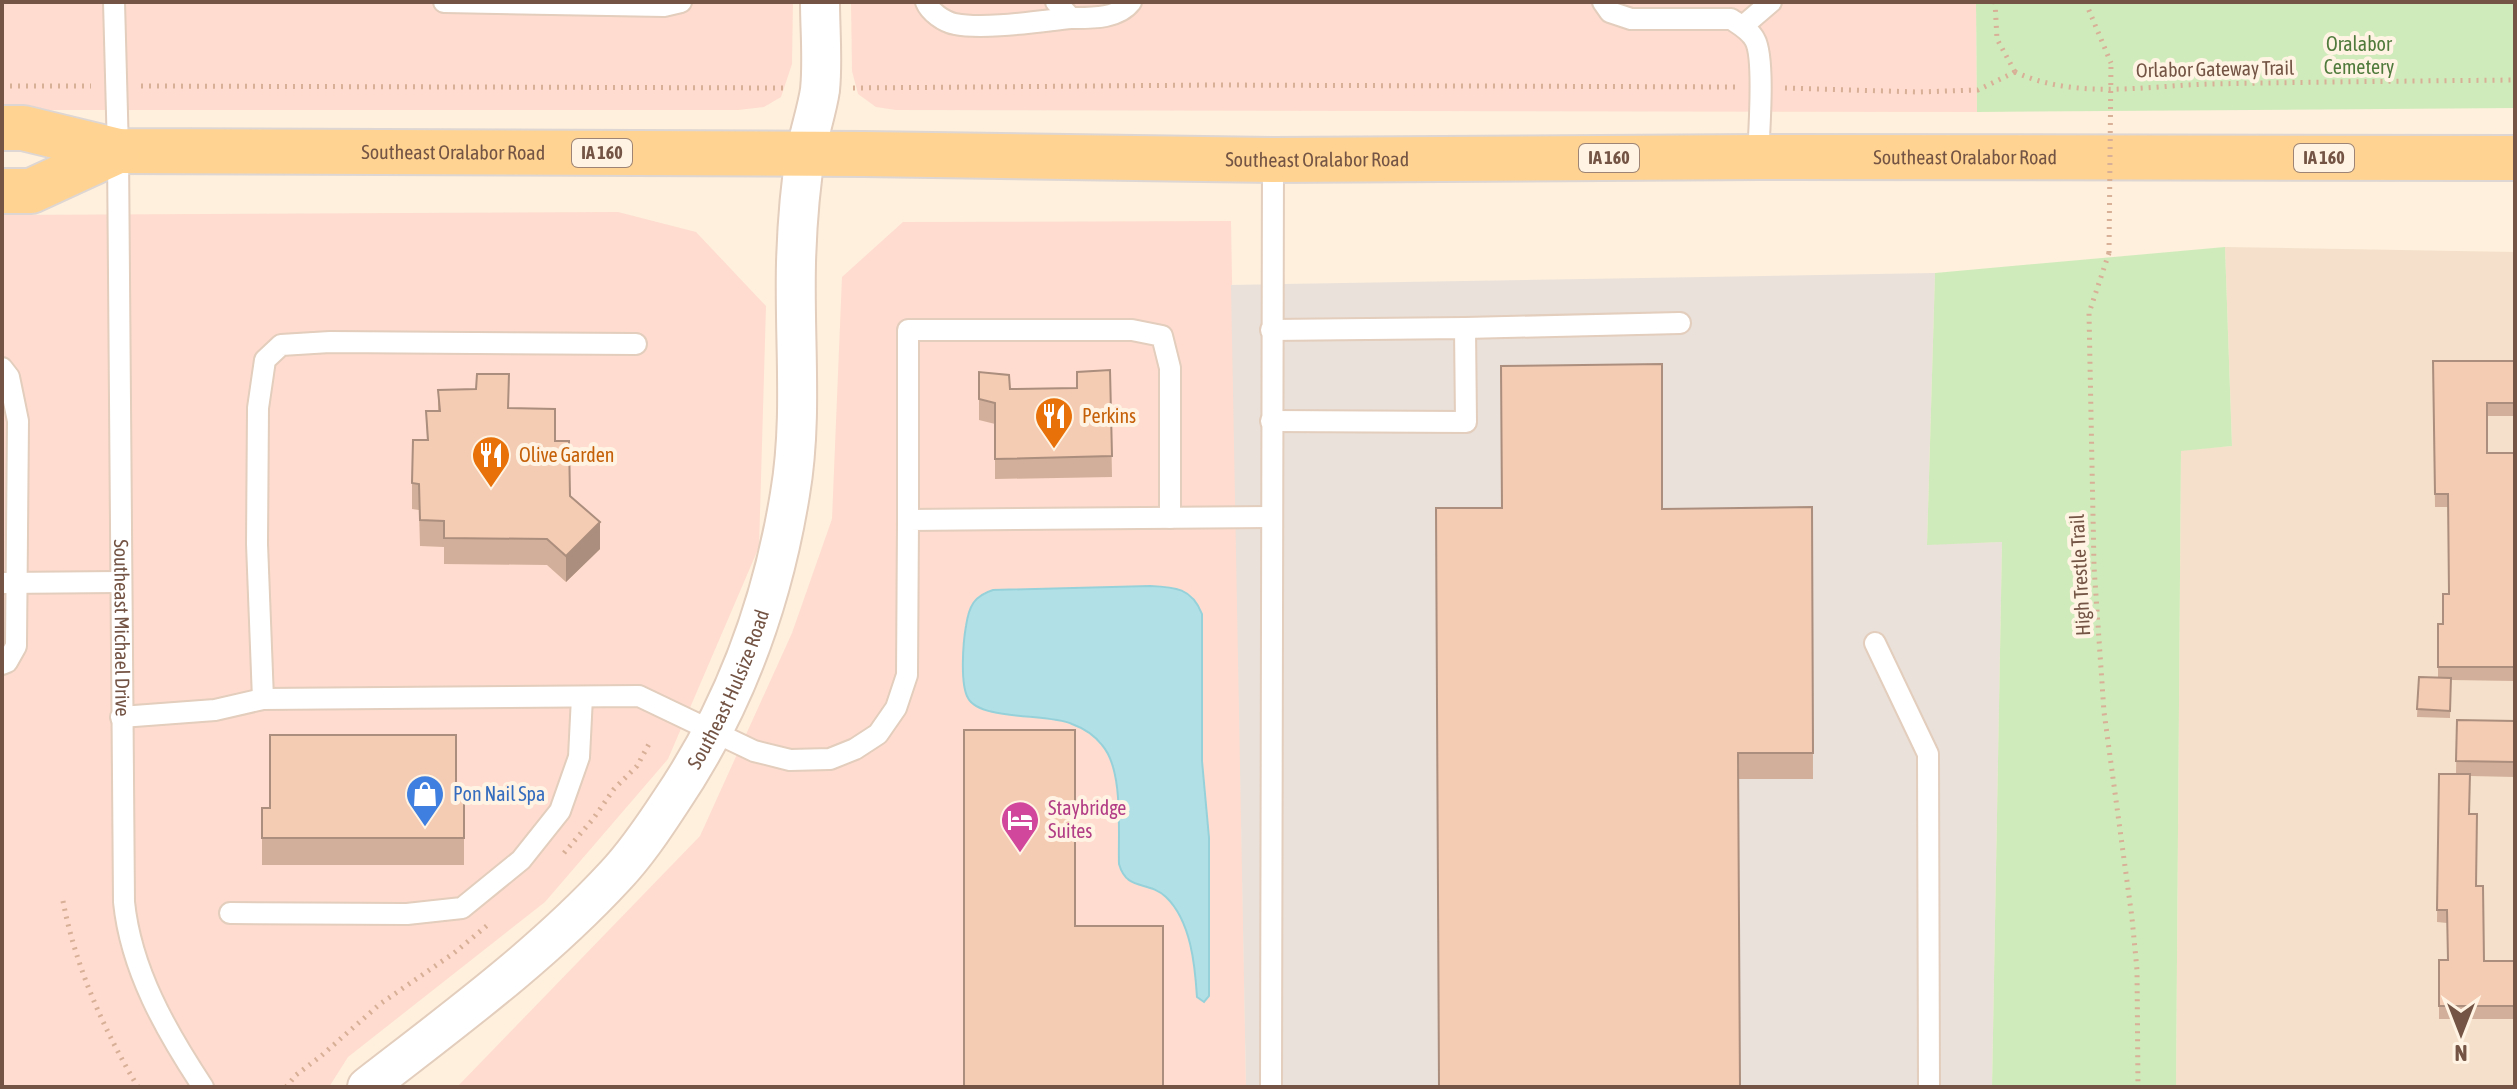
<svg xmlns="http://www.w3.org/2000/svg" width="2517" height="1089" font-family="'Asap Condensed',sans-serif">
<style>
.residential{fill:#f5e1cb}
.commercial{fill:#ffdccf}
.industrial{fill:#eae1da}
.green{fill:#d0ebbb}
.water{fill:#b1e1e7;stroke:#96d1da;stroke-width:2}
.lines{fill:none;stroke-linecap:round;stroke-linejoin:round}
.service-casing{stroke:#e3cdbc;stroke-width:24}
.minor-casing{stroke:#e3cdbc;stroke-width:42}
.primary-casing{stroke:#ded6d2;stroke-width:48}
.path{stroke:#d8af97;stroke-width:5;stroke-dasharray:2 6;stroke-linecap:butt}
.service{stroke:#fff;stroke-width:20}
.minor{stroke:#fff;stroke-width:38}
.primary{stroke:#ffd492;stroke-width:44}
.path-bridge{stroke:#d8af97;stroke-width:5;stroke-dasharray:2 6;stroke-linecap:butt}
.wall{fill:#d2af9a}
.shaded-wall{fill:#ab8e7d}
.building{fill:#f4cbb3;stroke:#ab8e7d;stroke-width:2}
.labels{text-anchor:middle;stroke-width:8;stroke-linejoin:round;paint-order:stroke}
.shield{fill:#fff4e4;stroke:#9e8474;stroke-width:2}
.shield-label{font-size:18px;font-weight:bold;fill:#745444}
.park-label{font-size:20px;fill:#507a3c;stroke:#fff4e4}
.street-label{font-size:20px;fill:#745444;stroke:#fff4e4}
.food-label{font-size:20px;fill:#c56008;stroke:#fff4e4;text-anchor:start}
.shop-label{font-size:20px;fill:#366cbe;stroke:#fff4e4;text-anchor:start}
.hotel-label{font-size:20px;fill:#b23c85;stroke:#fff4e4;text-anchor:start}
</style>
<rect width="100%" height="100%" fill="#fef0dd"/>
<!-- residential -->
<polygon class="residential" points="2225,247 2515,252 2515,1087 2176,1087 2181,450 2232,446"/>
<!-- commercial -->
<g class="commercial">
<polygon points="2,2 793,2 792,64 781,97 764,107 738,110 2,110"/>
<polygon points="851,2 1976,2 1977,112 896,110 876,107 858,94 852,71"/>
<polygon points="618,212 696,232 766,306 759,547 668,759 545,902 348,1057 329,1087 2,1087 2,215"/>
<polygon points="1231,221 1246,1087 457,1087 700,836 792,633 832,519 842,277 903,222"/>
</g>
<!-- industrial -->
<polygon class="industrial" points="1935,273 1927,544 2002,542 1992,1087 1246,1087 1231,285"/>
<!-- green -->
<g class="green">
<polygon points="1976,2 2515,2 2515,108 1977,112"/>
<polygon points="2225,247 2232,446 2181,451 2176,1087 1992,1087 2002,542 1927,545 1935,273"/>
</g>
<!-- water -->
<path class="water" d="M1150 586C1175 587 1192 588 1202 614V761L1209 838V996L1204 1002 1197 997C1195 965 1191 921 1166 897 1148 880 1127 892 1119 864 1118 832 1124 770 1102 745 1095 736 1083 728 1072 724 1049 713 980 721 968 698 960 684 963 643 966 626 969 606 974 596 993 590Z"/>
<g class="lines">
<defs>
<g id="service">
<path id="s1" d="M114 2 118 151 124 902C131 970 166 1031 203 1087"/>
<polyline points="444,2 664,6 681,2"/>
<path d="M926 2C930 12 944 22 955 24 984 30 1041 21 1071 18"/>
<path d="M1056 2 1071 18C1091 18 1118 19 1131 2"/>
<path d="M1603 2 1610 12 1631 19H1731C1740 25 1750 30 1755 40 1765 58 1759 133 1758 157"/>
<polyline points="1743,26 1771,2"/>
<polyline points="1465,328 1680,323"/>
<polyline points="1271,330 1465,328 1466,422 1271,421"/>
<polyline points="2,368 9,377 18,421 16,646 7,662 2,664"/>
<polyline points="908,520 908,330 1132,330 1162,336 1170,368 1170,518"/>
<polyline points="2,583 120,582"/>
<polyline points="1875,643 1928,754 1929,1087"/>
<polyline points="263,699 257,544 258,408 265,360 281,345 330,342 636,344"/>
<polyline points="121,717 215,710 263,699 639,696 754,751 790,760 830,759 855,749 878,734 896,708 907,675 908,520 1271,517"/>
<polyline points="230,913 407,914 462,908 521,860 560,811 579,757 582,697"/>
<polyline points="1271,1087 1273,160"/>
</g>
<g id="minor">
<path id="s2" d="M367 1087C452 1021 541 956 615 876 636 854 654 827 671 801 734 708 772 605 790 494 803 418 794 340 796 263 797 227 800 187 806 151 810 130 817 110 820 90 823 61 820 30 820 2"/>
</g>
<g id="primary">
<path id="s3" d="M2 128H23L118 151 864 154 1273 160 1758 157 2515 158"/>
<polyline points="2,191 31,191 118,151"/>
</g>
</defs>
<!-- service casing -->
<use href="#service" class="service-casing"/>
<!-- minor casing -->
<use href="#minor" class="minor-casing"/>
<!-- primary casing -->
<use href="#primary" class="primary-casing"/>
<!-- path -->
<g class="path">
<polyline points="1995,2 1997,39 2015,72"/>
<polyline points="2088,2 2088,8 2111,63"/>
<path d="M2015 72C2076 100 2144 86 2209 84 2311 82 2413 81 2515 80"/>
<polyline points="2,86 91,86"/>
<polyline points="141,86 787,88"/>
<polyline points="853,88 1213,85 1735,87"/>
<polyline points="1785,88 1919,92 1978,90 2015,72"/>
<polyline points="2109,253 2089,313 2094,567 2104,712 2132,918 2137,970 2138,1087"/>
<polyline points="564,853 593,819 614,789 637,766 649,744"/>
<path d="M63 901C75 965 104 1031 138 1087"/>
<polyline points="286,1087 296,1075 321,1056 380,1004 454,953 490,923"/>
</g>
<!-- service -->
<use href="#service" class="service"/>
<!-- minor -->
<use href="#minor" class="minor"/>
<!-- primary -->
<use href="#primary" class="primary"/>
<!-- path-bridge -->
<polyline class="path-bridge" points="2109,253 2111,63"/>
</g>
<!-- wall -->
<g class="wall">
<polygon points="2433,361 2515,361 2515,416 2487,416 2487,453 2515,453 2515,681 2451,680 2450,718 2417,717 2419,677 2438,678 2438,624 2443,624 2449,594 2448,507 2435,507"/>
<polygon points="1110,370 1112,477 995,479 995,424 979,420 979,372 1010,389 1077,388"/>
<polygon points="438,390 509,408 555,441 570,496 600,549 566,582 547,565 444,564 444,547 420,546 419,510 412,509 412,483 427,440 426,411 438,411"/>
<polygon points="1812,507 1813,779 1739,779 1662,509"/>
<polygon points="2457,720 2515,721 2515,777 2470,776 2469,814 2484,961 2515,961 2515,1019 2439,1019 2439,960 2448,960 2447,923 2437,922 2439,774 2456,774"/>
<polygon points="464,796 464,865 262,865 262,808"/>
</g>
<!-- shaded-wall -->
<polygon class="shaded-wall" points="600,522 600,549 566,582 566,556"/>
<!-- building -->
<g class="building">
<polygon points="2433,361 2515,361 2515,403 2487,403 2487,453 2515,453 2515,667 2438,667 2438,624 2443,624 2443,594 2449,594 2448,494 2435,494"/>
<polygon points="1662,364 1662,509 1812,507 1813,753 1738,753 1740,1087 1439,1087 1436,508 1502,508 1501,366"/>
<polygon points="1110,370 1112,456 995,459 995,403 979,399 979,372 1009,375 1010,389 1077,388 1077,372"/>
<polygon points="477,374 509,374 508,408 555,409 555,441 569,441 570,496 600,522 566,556 547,539 444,538 444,521 420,520 419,484 412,483 413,440 428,440 426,411 440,411 438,390 476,389"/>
<polygon points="2419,677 2451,678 2450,711 2417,709"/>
<polygon points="2457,720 2515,721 2515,762 2456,761"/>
<polygon points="964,730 1075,730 1075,926 1163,926 1163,1087 964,1087"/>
<polygon points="270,735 456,735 456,796 464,796 464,838 262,838 262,808 270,808"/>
<polygon points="2439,774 2470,774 2469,814 2477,814 2476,886 2483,886 2484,961 2515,961 2515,1006 2439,1006 2439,960 2448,960 2447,910 2437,910"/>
</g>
<!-- icons -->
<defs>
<symbol id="restaurant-pin" viewBox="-11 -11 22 30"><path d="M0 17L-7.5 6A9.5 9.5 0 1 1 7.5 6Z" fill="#e8710a" stroke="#fff4e4"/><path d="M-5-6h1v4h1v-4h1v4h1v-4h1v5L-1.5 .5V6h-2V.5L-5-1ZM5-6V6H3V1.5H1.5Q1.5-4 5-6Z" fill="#fff"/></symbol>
<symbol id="shop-pin" viewBox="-11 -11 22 30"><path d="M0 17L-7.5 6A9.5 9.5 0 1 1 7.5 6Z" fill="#3f7fe0" stroke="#fff4e4"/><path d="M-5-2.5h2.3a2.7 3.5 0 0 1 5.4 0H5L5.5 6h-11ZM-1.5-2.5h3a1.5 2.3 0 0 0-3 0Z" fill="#fff"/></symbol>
<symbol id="hotel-pin" viewBox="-11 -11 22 30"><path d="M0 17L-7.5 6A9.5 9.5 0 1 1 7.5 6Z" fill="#d1479c" stroke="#fff4e4"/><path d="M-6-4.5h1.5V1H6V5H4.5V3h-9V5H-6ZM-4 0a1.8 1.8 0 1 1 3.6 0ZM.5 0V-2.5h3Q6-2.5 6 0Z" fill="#fff"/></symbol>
</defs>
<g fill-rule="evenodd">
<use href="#restaurant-pin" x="1032" y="394" width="44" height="60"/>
<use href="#restaurant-pin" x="469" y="433" width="44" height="60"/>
<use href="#shop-pin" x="403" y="772" width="44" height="60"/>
<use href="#hotel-pin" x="998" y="798" width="44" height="60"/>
</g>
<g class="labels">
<!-- shield labels -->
<g class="shield">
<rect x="572" y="139" width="60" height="28" rx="6"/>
<rect x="1579" y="144" width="60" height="28" rx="6"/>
<rect x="2294" y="144" width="60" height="28" rx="6"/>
</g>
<g class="shield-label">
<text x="602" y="159">IA 160</text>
<text x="1609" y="164">IA 160</text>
<text x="2324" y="164">IA 160</text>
</g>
<!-- park labels -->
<g class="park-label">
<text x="2359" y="51">Oralabor<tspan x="2359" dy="23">Cemetery</tspan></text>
</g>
<!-- street labels -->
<g class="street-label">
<text transform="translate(2215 69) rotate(-1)" y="7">Orlabor Gateway Trail</text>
<text dy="7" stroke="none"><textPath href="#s3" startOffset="454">Southeast Oralabor Road</textPath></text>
<text dy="7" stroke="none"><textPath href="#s3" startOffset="1966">Southeast Oralabor Road</textPath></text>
<text dy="7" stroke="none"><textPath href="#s3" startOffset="1318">Southeast Oralabor Road</textPath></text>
<text transform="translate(2080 575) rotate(-93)" y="7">High Trestle Trail</text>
<text dy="7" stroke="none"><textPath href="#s1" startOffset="626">Southeast Michael Drive</textPath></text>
<text dy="7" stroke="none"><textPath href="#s2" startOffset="546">Southeast Hulsize Road</textPath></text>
</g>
<!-- food labels -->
<g class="food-label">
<text x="1082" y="423">Perkins</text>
<text x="519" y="462">Olive Garden</text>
</g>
<!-- shop labels -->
<g class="shop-label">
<text x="453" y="801">Pon Nail Spa</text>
</g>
<!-- hotel labels -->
<g class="hotel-label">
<text x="1048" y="815">Staybridge<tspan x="1048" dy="23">Suites</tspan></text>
</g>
</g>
<!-- border -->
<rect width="2517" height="1089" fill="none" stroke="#745444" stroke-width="8"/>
<!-- north arrow -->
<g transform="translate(2461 1033) rotate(180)" stroke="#fff4e4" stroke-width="6" paint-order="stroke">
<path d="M0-6L14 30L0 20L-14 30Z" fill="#745444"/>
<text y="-12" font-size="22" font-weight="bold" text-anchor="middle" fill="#745444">N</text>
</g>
</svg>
